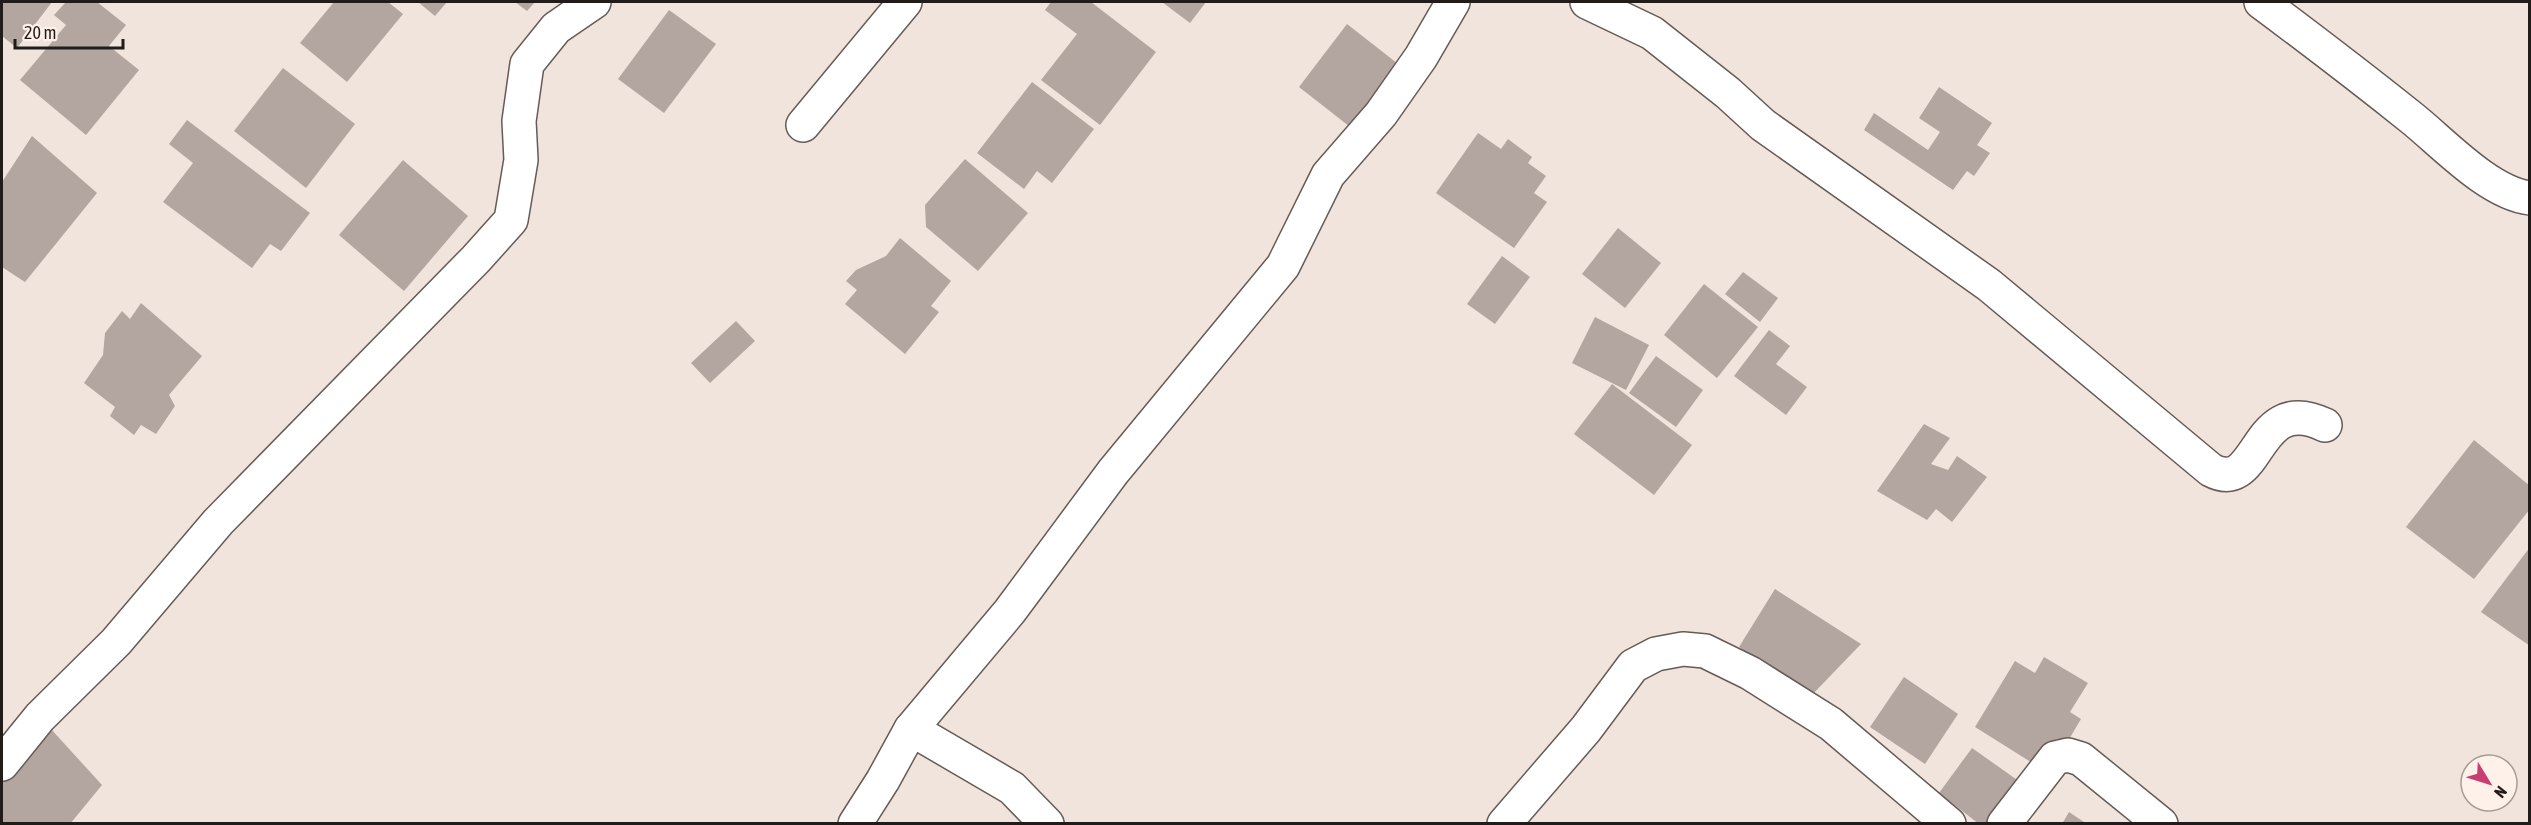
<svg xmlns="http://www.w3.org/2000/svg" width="2531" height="825" font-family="'Asap Condensed',sans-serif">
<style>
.building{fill:#b3a6a0}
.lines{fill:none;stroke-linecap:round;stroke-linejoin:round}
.minor-casing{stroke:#665b56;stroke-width:36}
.minor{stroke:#fff;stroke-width:33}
</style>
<rect width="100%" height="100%" fill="#f1e4dd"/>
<!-- building -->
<g class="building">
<polygon points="2,2 52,2 17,48 2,36"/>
<polygon points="66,2 97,2 126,25 109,46 139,70 86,135 20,80 66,25 54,15"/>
<polygon points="334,2 388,2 403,14 347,82 300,43"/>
<polygon points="418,2 447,2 435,16"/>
<polygon points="515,2 535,2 527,11"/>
<polygon points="1051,2 1091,2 1156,52 1100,125 1041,80 1077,34 1045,10"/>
<polygon points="1162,2 1206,2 1190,23"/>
<polygon points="669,10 716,44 664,113 618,79"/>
<polygon points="1347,24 1402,67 1354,130 1299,87"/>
<polygon points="283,68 355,124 306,188 234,131"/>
<polygon points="1032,82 1094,129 1052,183 1037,171 1024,189 977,153"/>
<polygon points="1939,87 1992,123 1977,145 1990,153 1974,176 1967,171 1953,190 1864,130 1874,113 1928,150 1940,132 1919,118"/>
<polygon points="187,120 310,213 281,251 270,244 252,268 163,202 193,163 169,144"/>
<polygon points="1478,133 1501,149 1508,139 1532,157 1528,163 1546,176 1534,193 1547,202 1514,248 1436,193"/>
<polygon points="32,136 97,193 25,282 2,267 2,182"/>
<polygon points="965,159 1028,213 978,271 926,227 925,205"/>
<polygon points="403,160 468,216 404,291 339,235"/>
<polygon points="1618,228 1661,263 1625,308 1582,274"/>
<polygon points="900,238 951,281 931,306 939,312 905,354 845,304 857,290 846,281 856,270 886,256"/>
<polygon points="1502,256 1530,277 1495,324 1467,304"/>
<polygon points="1743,272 1778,298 1760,322 1725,294"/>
<polygon points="1704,284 1758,327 1717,378 1664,335"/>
<polygon points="141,303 202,356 169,395 175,406 156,434 141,425 134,435 110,416 115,407 84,383 103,355 105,333 122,311 130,319"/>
<polygon points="1595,317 1649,345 1626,390 1572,363"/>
<polygon points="736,321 755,341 710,383 691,363"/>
<polygon points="1769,330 1790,346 1776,364 1807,387 1786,415 1734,376"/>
<polygon points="1656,356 1703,390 1676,427 1629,393"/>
<polygon points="1612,384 1692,445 1654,495 1574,434"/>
<polygon points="1924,424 1950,438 1931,464 1948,470 1957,456 1987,477 1952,522 1936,509 1927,520 1877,491"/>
<polygon points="2474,440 2530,486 2530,509 2474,579 2406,527"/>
<polygon points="2530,547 2530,646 2481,612"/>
<polygon points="1775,589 1861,644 1809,698 1739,647"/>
<polygon points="2044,657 2088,683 2070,712 2081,719 2068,741 2056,739 2039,767 1975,727 2015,661 2035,673"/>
<polygon points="1904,677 1958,714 1925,764 1870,727"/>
<polygon points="40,717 102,785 70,824 2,824 2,764"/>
<polygon points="1972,748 2030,789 2004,824 1979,824 1939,793"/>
<polygon points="2069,812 2087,824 2062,824"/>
</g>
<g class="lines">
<defs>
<g id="minor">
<path d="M1587 2 1652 33 1728 93 1763 125 1989 285 2211 470C2262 497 2252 390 2325 425"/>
<path d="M2261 2C2312 40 2363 79 2413 119 2444 144 2489 193 2530 198"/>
<polyline points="803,125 905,2"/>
<polyline points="911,729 1012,788 1047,824"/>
<polyline points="2,764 40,717 116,642 218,522 476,259 511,220 521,160 519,121 527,64 556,28 594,2"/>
<polyline points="855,824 883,780 911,729 1010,611 1113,472 1283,266 1328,175 1381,114 1421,57 1453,2"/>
<polyline points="1504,824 1586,729 1633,666 1656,654 1683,649 1705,651 1750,673 1831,724 1949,824"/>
<polyline points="2004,824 2055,758 2068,755 2081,759 2161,824"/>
</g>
</defs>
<!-- minor casing -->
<use href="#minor" class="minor-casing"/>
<!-- minor -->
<use href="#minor" class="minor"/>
</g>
<!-- border -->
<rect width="2531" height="825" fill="none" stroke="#211c1a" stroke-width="6"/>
<!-- north arrow -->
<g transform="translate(2489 783) rotate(128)"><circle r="28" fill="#fef1ea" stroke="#a69c97" stroke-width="1.5"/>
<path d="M0-4.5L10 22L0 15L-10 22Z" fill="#c83d72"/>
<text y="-9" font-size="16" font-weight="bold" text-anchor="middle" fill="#211c1a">N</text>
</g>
<!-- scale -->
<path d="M15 39v9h108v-9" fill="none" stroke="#211c1a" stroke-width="3"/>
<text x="24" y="39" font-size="18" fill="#211c1a" stroke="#fef1ea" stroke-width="4.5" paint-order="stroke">20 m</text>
</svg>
